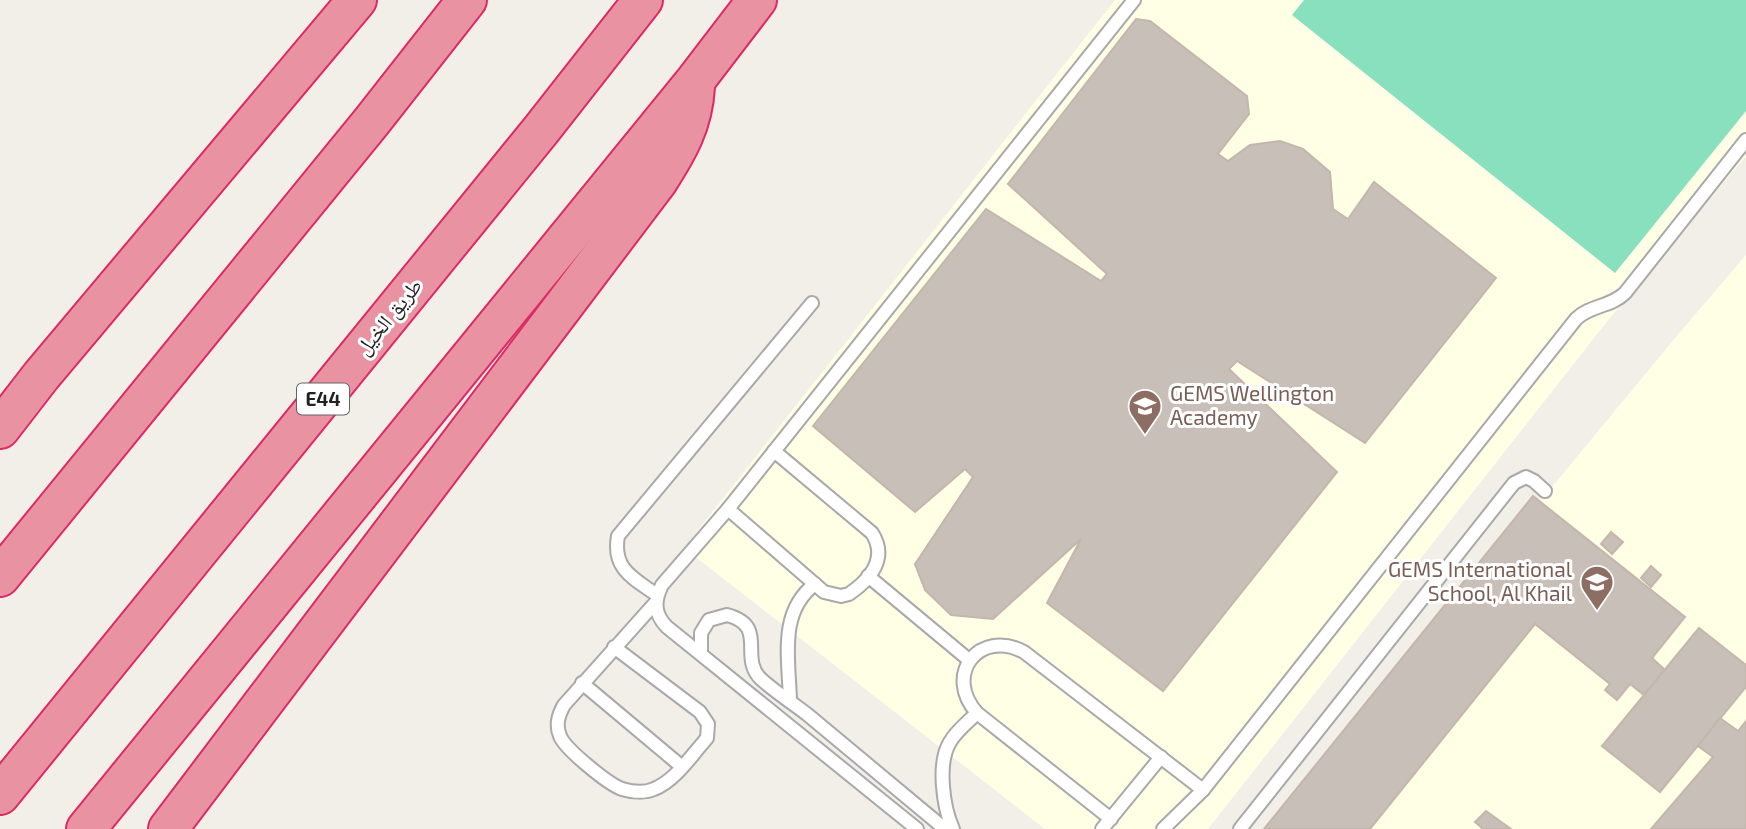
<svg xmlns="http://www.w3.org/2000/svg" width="1746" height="829" font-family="'Exo 2','Noto Naskh Arabic',sans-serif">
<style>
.education{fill:#ffffe5}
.pitch{fill:#88e0be}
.building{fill:#c7bfb8;stroke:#c4b6ab;stroke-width:2}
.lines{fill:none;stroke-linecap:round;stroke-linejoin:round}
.lane-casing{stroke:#a9a9a9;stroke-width:16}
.highway-casing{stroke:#dc2a67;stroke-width:42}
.lane{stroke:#fff;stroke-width:12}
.highway{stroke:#e892a2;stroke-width:38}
.labels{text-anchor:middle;stroke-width:6;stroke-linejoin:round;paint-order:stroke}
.shield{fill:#fff;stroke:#646464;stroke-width:2}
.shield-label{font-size:19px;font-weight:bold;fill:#222}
.street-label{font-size:21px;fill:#222;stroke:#fff}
.education-label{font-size:21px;fill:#785e54;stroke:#fff;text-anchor:start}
</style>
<rect width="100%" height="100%" fill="#f2efe9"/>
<!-- education -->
<g class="education">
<polygon points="1115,0 1746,0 1746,156 1605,324 1208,829 1045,829 684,548"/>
<polygon points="1746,255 1746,829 1269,829 1676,337"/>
</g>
<!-- pitch -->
<polygon class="pitch" points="1304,0 1746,0 1746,111 1615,273 1292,15"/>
<!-- building -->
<g class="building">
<polygon points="1136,19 1150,21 1247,96 1249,114 1218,154 1228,161 1250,145 1280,141 1303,149 1330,172 1333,209 1348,219 1374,182 1496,278 1365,443 1237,361 1229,369 1337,472 1163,691 1047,603 1081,539 993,619 951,615 925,590 915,564 973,477 965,469 915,512 813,426 986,209 1101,281 1107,274 1008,184"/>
<polygon points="1533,496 1685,617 1652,658 1665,670 1644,695 1630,684 1617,700 1605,690 1610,684 1535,624 1370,829 1264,829"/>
<polygon points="1611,532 1623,542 1612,554 1601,544"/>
<polygon points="1651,566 1661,575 1651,587 1641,578"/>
<polygon points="1699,628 1746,665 1746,687 1660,792 1602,746"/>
<polygon points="1720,718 1738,731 1746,721 1746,829 1651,829 1713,757 1698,746"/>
<polygon points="1486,811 1511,829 1483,829 1475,822"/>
</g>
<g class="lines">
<defs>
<g id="lane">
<path d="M728 509 824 592 841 596 849 594C871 579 888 558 872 533L774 451"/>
<polyline points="868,576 969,660"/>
<path d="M657 595C633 578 612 569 618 536L812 303"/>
<path d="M614 647 700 712 708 724 707 738 702 744C689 759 674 781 654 789 645 793 632 792 622 789 608 784 565 749 560 736 555 724 559 714 564 705L656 602"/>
<path d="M701 653V633L709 620 727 615C769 626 738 657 761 679 775 692 793 703 808 715 854 753 900 791 945 829"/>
<polyline points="582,683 681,766"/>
<path d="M790 701C789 659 778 612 815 584"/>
<path d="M1111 819 977 713C943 675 979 628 1024 652L1203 790"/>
<path d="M917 829 667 627C654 614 654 601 662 585L728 509 1134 0"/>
<path d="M953 829C943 807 937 763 950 742 956 731 968 722 977 713"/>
<polyline points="1102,829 1161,757"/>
<path d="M1163 829 1203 790 1576 319C1590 305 1611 307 1625 293L1746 140"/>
<polyline points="1240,829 1514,483 1526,477 1534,481 1545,491"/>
</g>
<g id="highway">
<polyline points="0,429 41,376 357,0"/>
<polyline points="0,577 372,121 467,0"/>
<polyline points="0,795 541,130 643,0"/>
<polyline points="86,829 695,81 757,0"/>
<path d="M168 829 658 181C678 150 693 124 695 87"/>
</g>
</defs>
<!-- lane casing -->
<use href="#lane" class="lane-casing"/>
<!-- highway casing -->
<use href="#highway" class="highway-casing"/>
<!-- lane -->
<use href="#lane" class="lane"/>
<!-- highway -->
<use href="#highway" class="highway"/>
</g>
<!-- icons -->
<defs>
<symbol id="school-pin" viewBox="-11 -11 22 30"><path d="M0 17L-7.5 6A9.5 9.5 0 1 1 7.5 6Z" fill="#8d6e63" stroke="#fff"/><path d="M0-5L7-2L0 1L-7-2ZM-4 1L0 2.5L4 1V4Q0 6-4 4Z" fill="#fff"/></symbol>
</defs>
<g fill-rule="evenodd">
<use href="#school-pin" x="1126" y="387" width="38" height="52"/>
<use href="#school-pin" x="1578" y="563" width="38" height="52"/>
</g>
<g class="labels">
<!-- shield labels -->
<rect class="shield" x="297" y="383.5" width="52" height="31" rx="5"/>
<g class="shield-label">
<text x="323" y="406">E44</text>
</g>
<!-- street labels -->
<g class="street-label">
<text transform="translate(389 317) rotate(-51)" y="7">طريق الخيل</text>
</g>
<!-- education labels -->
<g class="education-label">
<text x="1170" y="401">GEMS Wellington<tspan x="1170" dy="24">Academy</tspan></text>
<text x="1572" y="577" text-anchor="end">GEMS International<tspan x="1572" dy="24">School, Al Khail</tspan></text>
</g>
</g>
</svg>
